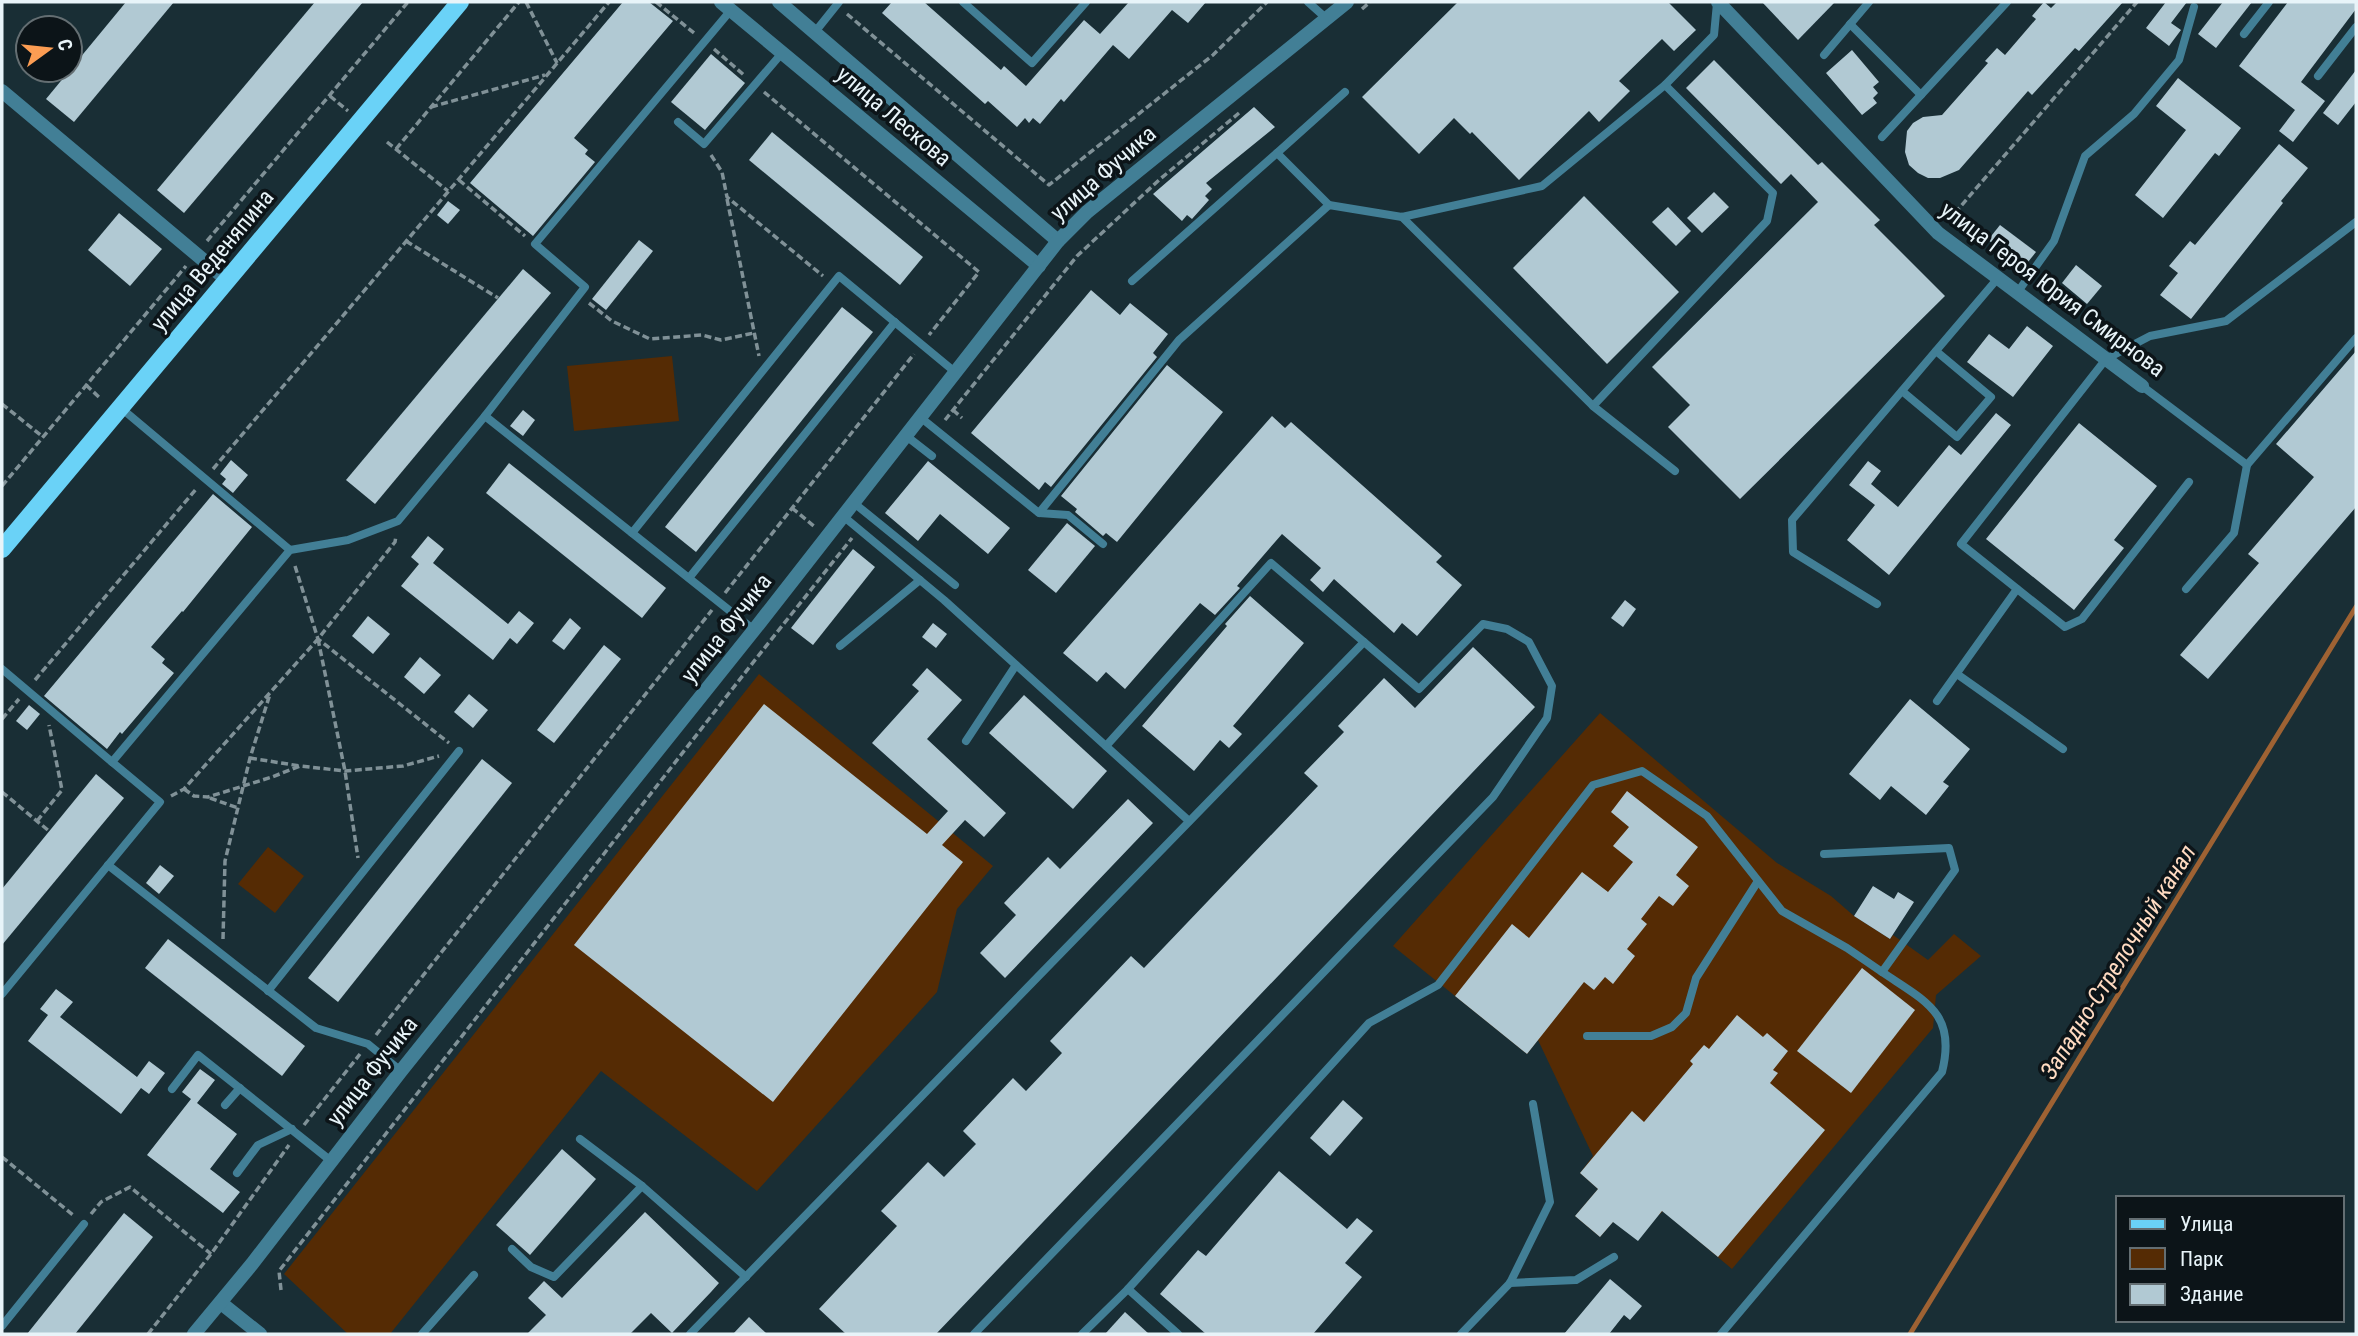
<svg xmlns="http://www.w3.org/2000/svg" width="2358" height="1336" font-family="'Roboto Condensed',sans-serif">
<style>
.green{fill:#552b04}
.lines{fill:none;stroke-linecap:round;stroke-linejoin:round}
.stream{stroke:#9e6233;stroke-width:5}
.building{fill:#b1c9d3}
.path{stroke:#809197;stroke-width:3.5;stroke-dasharray:7 3.5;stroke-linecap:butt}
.service{stroke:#427f96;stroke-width:8}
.minor{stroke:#427f96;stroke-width:14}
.tertiary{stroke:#427f96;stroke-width:14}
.primary{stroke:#6ad2f7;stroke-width:18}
.labels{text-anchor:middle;stroke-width:7;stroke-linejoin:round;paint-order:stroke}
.street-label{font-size:23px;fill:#e8f4f9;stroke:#0c1418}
.water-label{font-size:24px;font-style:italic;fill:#ffdbc2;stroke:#0c1418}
</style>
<rect width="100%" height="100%" fill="#192e35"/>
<!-- green -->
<g class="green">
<polygon points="672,356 679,421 574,431 567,366"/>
<polygon points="759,674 993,866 957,909 937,992 757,1191 601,1071 390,1334 348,1334 284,1274"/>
<polygon points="1600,713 1777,863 1831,896 1854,916 1890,939 1893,935 1928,960 1954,934 1981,956 1936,995 1933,1028 1732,1269 1663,1211 1659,1215 1636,1195 1600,1237 1575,1216 1598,1189 1580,1173 1593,1156 1538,1040 1527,1054 1393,946"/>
<polygon points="268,847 304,876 275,913 238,884"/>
</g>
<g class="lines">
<!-- stream -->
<polyline class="stream" points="1910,1334 2356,607"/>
</g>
<!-- building -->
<g class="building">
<polygon points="126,2 174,2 74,122 46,99"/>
<polygon points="315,2 363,2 184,213 157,190"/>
<polygon points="623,2 649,2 673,21 574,138 588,150 585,154 595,162 533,236 470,183"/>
<polygon points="892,2 924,2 1001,70 1004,66 1026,86 1084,20 1100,34 1129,2 1206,2 1188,23 1172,10 1129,59 1113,45 1064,102 1061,99 1040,124 1033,118 1029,123 1025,118 1017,127 988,101 985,104 882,13"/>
<polygon points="1458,2 1668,2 1696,30 1674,51 1662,39 1619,81 1630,91 1599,122 1589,111 1519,180 1472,132 1470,134 1454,118 1419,154 1362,97"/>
<polygon points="1762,2 1835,2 1798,40"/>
<polygon points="2044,2 2051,8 2057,2 2123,2 2079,51 2075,48 2032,95 2028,91 1959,170 1940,178 1928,178 1918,173 1909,165 1905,152 1907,131 1913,123 1923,117 1942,115 1988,63 1985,61 1997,48 2005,55 2036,19 2032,16"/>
<polygon points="2166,2 2187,2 2171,23 2181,30 2169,46 2146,28"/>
<polygon points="2223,2 2252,2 2216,48 2198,34"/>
<polygon points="2288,2 2356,2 2356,9 2301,82 2325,101 2293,142 2279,131 2295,110 2239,66"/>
<polygon points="1852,50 1879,82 1873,87 1878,93 1873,98 1877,103 1862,115 1826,73"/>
<polygon points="711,54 745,83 705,130 671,102"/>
<polygon points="1714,60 1818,165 1822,162 1880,220 1874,225 1945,296 1740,499 1668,427 1690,405 1652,367 1818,202 1791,174 1781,184 1686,88"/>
<polygon points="2356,70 2356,102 2338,125 2323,113"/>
<polygon points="2178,78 2241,128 2219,156 2215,153 2163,218 2135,195 2186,130 2156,106"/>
<polygon points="1254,107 1275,127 1206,183 1212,189 1205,196 1209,200 1192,219 1187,215 1182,221 1153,194"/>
<polygon points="772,132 923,257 900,285 749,160"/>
<polygon points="2279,144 2308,168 2281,201 2283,203 2191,319 2160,295 2178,273 2169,266 2190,241 2195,245"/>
<polygon points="1714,192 1729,207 1702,233 1687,218"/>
<polygon points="1584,196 1679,292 1607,364 1513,268"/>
<polygon points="448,201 460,210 448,224 437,215"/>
<polygon points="1668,207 1691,231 1676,246 1652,222"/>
<polygon points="119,213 162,249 130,286 88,250"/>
<polygon points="2000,225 2036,252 2024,267 1988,240"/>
<polygon points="639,240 653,251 606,310 592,299"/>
<polygon points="2076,265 2102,286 2087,304 2062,283"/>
<polygon points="523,269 551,293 375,504 346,480"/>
<polygon points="1091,290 1120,315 1130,303 1168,334 1153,353 1157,357 1051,487 1045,482 1039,490 971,433"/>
<polygon points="842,307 873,332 696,552 665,527"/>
<polygon points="2027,326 2053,346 2013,397 1967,362 1989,334 2009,349"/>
<polygon points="2356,351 2356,507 2208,679 2180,655 2259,563 2248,554 2314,477 2276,444"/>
<polygon points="1167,365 1223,412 1117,542 1106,533 1103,536 1075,512 1077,509 1061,496"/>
<polygon points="523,410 535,420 523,436 510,426"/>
<polygon points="1996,413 2011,425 1889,575 1847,540 1875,505 1849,485 1868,461 1881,471 1871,484 1898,507 1949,445 1961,455"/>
<polygon points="1272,416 1285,428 1291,422 1442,556 1436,562 1462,585 1417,636 1402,623 1394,633 1334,579 1323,592 1310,580 1321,568 1282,534 1237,586 1240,588 1215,615 1200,603 1125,689 1106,672 1097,682 1063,653"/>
<polygon points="2079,423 2157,486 2114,540 2124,548 2074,610 1986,539"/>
<polygon points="231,460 248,475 233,493 222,484 226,479 220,474"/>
<polygon points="928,461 1010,528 988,554 940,514 918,541 885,513"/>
<polygon points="509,463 666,588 642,618 486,493"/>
<polygon points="213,494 252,527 183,612 182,611 151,647 165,659 162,663 174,673 122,734 120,732 107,749 44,696"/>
<polygon points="1067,523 1095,546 1056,593 1028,570"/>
<polygon points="428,536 444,549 433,563 508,624 519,611 534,623 517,644 510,638 493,660 401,586 419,564 411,557"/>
<polygon points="853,549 875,567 813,645 791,628"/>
<polygon points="1250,596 1304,643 1233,726 1242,734 1229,748 1220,740 1194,771 1142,726 1227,626 1225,624"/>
<polygon points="1625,600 1636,609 1623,627 1611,618"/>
<polygon points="368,616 390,634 373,654 352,636"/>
<polygon points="570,618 581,628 564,650 552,641"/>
<polygon points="933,623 947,634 936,648 922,637"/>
<polygon points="604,645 621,659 554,743 537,730"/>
<polygon points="1473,647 1535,707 936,1334 846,1334 819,1309 897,1226 881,1211 928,1162 944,1177 976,1144 963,1131 1013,1078 1026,1091 1062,1053 1050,1041 1131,956 1144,968 1318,786 1304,773 1344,732 1338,726 1384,678 1415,708"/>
<polygon points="420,657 441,675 424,694 404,677"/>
<polygon points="927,668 962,700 927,739 1006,813 984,837 965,820 942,845 963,862 773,1102 574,945 764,704 927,834 948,811 872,743 919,691 912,685"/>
<polygon points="469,694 488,710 473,728 454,712"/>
<polygon points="1024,695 1107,771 1073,809 989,733"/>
<polygon points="1910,699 1970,749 1943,782 1949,786 1926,815 1891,786 1880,800 1849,774"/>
<polygon points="29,705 40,714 27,730 16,721"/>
<polygon points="482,759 512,783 338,1002 308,978"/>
<polygon points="96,774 124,798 2,945 2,889"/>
<polygon points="1627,791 1698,847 1676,875 1689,886 1673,906 1659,896 1641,919 1647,924 1627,949 1635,956 1613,984 1605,977 1594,990 1584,982 1527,1054 1455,996 1512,924 1529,938 1582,872 1608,892 1633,862 1613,846 1629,827 1611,812"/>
<polygon points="1128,799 1153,823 1005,978 980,953 1016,915 1004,903 1048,857 1060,869"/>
<polygon points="160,865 174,876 159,894 146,883"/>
<polygon points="1873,886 1894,899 1898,892 1914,902 1890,939 1854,916"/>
<polygon points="168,939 305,1046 282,1076 145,968"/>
<polygon points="1862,968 1915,1010 1851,1093 1797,1051"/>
<polygon points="56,989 73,1002 60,1017 137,1077 149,1061 165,1073 149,1094 141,1088 121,1114 28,1041 48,1015 40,1009"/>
<polygon points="1737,1015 1763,1037 1767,1033 1788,1051 1773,1070 1778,1073 1770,1083 1825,1130 1718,1257 1662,1211 1638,1241 1613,1222 1600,1237 1575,1216 1598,1189 1580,1173 1632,1111 1644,1122 1693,1064 1690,1061 1704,1045 1709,1049"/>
<polygon points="200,1069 215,1080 197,1103 237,1134 210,1169 240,1192 223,1213 147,1155 191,1099 182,1092"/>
<polygon points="1343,1100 1363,1118 1330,1156 1310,1138"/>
<polygon points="562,1149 596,1179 530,1255 496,1225"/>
<polygon points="1279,1171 1347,1229 1357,1218 1373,1231 1345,1263 1362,1277 1313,1334 1206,1334 1160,1294 1198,1250 1206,1256"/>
<polygon points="645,1212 719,1283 711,1292 672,1333 651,1313 630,1334 527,1334 546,1315 528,1298 544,1281 562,1298"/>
<polygon points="124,1213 153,1237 75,1334 27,1334"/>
<polygon points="1610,1279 1642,1306 1630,1320 1624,1315 1609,1334 1564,1334"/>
<polygon points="1125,1312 1149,1334 1105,1334"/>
<polygon points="749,1317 767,1334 733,1334"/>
</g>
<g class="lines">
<!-- path -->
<g class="path">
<polyline points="526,2 557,63"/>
<polyline points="656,2 694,33"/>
<polyline points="1362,9 1370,2"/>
<polyline points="847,14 1049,185 1213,55 1267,2"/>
<polyline points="714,49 745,76"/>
<polyline points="764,92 979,272 929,335"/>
<polyline points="330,96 348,111"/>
<polyline points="431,107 545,75"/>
<polyline points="387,142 448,191"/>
<polyline points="396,149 519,2"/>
<polyline points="711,155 722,172 727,197 823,276"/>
<polyline points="459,180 525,236"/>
<polyline points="727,199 759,356"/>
<polyline points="1948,221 2137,2"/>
<polyline points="207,241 408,2"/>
<polyline points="406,241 498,298"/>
<polyline points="589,303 612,321 650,339 702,335 721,340 754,333"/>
<polyline points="86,385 100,398"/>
<polyline points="2,404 43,437"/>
<polyline points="953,410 962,418"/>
<polyline points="945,420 1077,256 1159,180 1239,113"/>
<polyline points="213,469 609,2"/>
<polyline points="2,486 186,266"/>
<polyline points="792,508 815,527"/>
<polyline points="295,566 318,639 449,743"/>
<polyline points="725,593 914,354"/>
<polyline points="318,639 345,771 358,858"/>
<polyline points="35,680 197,488"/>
<polyline points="2,719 19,699"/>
<polyline points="250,758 300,766"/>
<polyline points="184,789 194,796 208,797 272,777 300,766 345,771 403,766 439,756"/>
<polyline points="2,792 49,831"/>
<polyline points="171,796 184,789 318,639 395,542 396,536"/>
<polyline points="210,798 238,808"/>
<polyline points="37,821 62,790 49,725"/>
<polyline points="223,939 225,861 250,758 270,694"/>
<polyline points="376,1035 712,610"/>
<polyline points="304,1125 360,1054"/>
<polyline points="2,1157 73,1215"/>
<polyline points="91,1214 101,1202 130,1187 211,1254"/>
<polyline points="281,1290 279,1271 751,665 852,538"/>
<polyline points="148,1334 211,1254 289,1145"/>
</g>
<!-- service -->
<g class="service">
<polyline points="963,2 1032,63 1086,2"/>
<polyline points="1308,2 1327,19"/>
<polyline points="1850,24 1921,95"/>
<polyline points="815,32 839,2"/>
<polyline points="2244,34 2269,2"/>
<polyline points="1824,55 1869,2"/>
<polyline points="2318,76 2356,27"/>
<polyline points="1665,85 1773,193 1767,221 1593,406 1675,471"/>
<polyline points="678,122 704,144 782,53"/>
<polyline points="1882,137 2007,2"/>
<polyline points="1277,153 1345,92"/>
<polyline points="1402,217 1593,406"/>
<polyline points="1132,281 1277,153 1329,205"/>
<polyline points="2017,293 2054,241 2085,156 2134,114 2179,60 2194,7"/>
<polyline points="2142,386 2247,465 2356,338"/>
<polyline points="1902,391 1957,437 1991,397 1936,351"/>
<polyline points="121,408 290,550"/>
<polyline points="485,416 754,630"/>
<polyline points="920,417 1039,513 1068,515 1103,544"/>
<polyline points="905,435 932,456"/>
<polyline points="2189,482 2082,619 2065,627 1961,544 2106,359 2150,336 2226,321 2356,222"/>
<polyline points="854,503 955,585"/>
<polyline points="1039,513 1179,340 1329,205 1402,217 1542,186 1665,85 1714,35 1717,3"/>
<polyline points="843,516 944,600 1189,821"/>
<polyline points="632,533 839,276 955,372"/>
<polyline points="689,578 895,322"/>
<polyline points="2186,589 2234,533 2247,465"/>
<polyline points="1877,604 1793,552 1792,520 1998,278"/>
<polyline points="840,646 920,580"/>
<polyline points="2,669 112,762"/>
<polyline points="1957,674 2063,749"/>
<polyline points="1937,701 2017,589"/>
<polyline points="966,741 1016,665"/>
<polyline points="1106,746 1271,563 1364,642"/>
<polyline points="108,865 316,1028 368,1044 401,1071"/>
<polyline points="268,991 459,751"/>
<polyline points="2,994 160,802 112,762 290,550 348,540 398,521 485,416 585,287 535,244 731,10"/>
<polyline points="1587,1036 1651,1036 1672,1027 1686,1013 1696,978 1758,881"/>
<polyline points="172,1089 198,1055 331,1161"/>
<polyline points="225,1105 240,1088"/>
<polyline points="580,1139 642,1186 746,1277"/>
<polyline points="237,1173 258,1145 292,1129"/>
<polyline points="512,1249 531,1267 554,1277 642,1186"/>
<polyline points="1510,1283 1576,1280 1614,1257"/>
<polyline points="1128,1289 1178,1334"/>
<polyline points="2,1326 84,1224"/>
<polyline points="422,1334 474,1275"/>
<polyline points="690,1334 1364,642 1419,689 1483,624 1507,629 1529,642 1552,686 1547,718 1493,797 974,1334"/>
<polyline points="1082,1334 1128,1289 1369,1023 1438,985 1593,785 1642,771 1707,816 1782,911 1847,948 1882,972 1955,870 1949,848 1824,854"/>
<polyline points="1461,1334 1510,1283 1550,1202 1533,1104"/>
<path d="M1721 1334 1942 1072C1957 1013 1925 1001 1882 972"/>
</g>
<!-- minor -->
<g class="minor">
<polyline points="1718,2 1938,233 2142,386"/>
<polyline points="2,91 227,280"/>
</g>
<!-- tertiary -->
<g class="tertiary">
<polyline points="721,2 1039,266"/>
<polyline points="779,2 1058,241"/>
<polyline points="221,1303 260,1334"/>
<polyline points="194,1334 252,1264 401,1071 754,630 1058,241 1087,212 1347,2"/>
</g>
<!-- primary -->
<polyline class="primary" points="2,549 460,2"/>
</g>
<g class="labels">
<!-- street labels -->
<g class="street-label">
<text transform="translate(894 116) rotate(40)" y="8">улица Лескова</text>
<text transform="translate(1103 173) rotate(-41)" y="8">улица Фучика</text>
<text transform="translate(212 260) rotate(-50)" y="8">улица Веденяпина</text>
<text transform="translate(2053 289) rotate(37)" y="8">улица Героя Юрия Смирнова</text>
<text transform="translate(726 628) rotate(-52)" y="8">улица Фучика</text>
<text transform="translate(372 1071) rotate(-52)" y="8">улица Фучика</text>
</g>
<!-- water labels -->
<g class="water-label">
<text transform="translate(2118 962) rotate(-58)" y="8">Западно-Стрелочный канал</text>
</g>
</g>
<!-- border -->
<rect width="2358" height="1336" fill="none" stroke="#e8f4f9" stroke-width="7"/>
<!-- legend -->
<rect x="2116" y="1196" width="228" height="126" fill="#0c1418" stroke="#646e72" stroke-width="2"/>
<rect x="2130" y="1219" width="35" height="10" fill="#6ad2f7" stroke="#646e72" stroke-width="2"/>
<text x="2180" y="1231" font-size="21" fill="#e8f4f9">Улица</text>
<rect x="2130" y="1248" width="35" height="21" fill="#552b04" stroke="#646e72" stroke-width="2"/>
<text x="2180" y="1266" font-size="21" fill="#e8f4f9">Парк</text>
<rect x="2130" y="1284" width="35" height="21" fill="#b1c9d3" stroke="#646e72" stroke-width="2"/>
<text x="2180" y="1301" font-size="21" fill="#e8f4f9">Здание</text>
<!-- north arrow -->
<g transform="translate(49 49) rotate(75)"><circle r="33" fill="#0c1418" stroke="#646e72" stroke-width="2"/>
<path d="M0-5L12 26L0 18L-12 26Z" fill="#fc9d53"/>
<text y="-10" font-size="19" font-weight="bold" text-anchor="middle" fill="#e8f4f9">С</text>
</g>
</svg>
